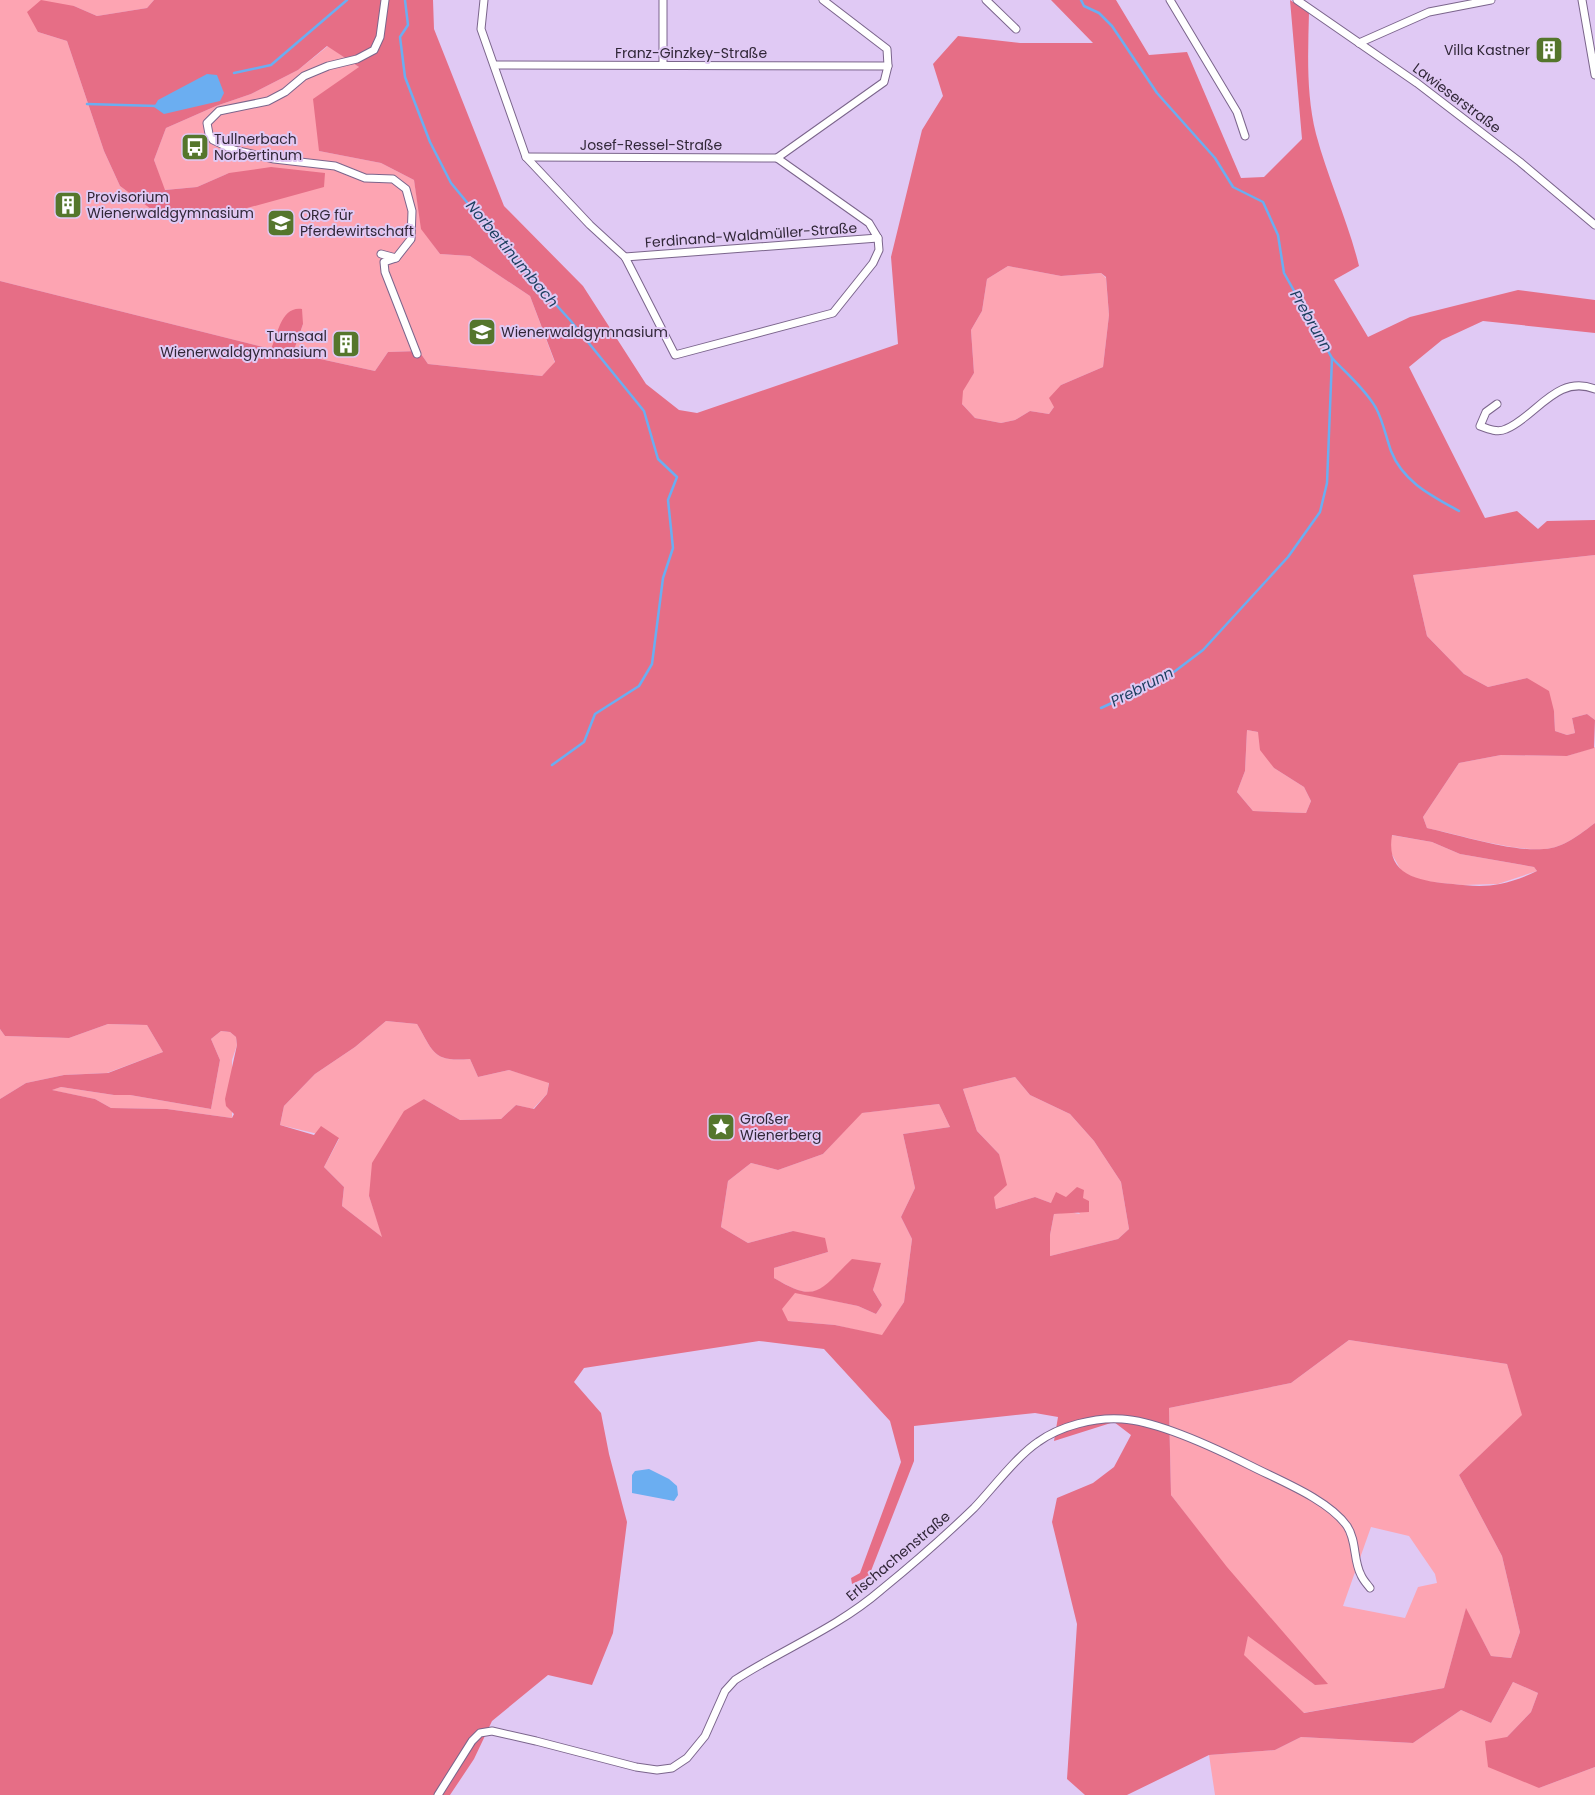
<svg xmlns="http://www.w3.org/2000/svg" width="1595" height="1795" font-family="Poppins,sans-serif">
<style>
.green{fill:#fda4b2;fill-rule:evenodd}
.forest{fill:#e66e86;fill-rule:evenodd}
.water{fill:#6baef1}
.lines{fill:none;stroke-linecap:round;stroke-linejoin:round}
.stream{stroke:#6baef1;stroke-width:2.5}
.street-casing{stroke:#7b658c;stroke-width:9}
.street{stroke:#fff;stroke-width:7}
.labels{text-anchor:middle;stroke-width:4;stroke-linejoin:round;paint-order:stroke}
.poi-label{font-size:14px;fill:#312738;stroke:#e0c9f4;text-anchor:start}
.street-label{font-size:14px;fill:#312738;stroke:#e0c9f4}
.water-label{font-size:15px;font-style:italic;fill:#1b3e5f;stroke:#e0c9f4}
</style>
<rect width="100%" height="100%" fill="#e0c9f4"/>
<!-- green -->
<g class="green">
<polygon points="0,0 154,0 147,8 97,16 74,6 38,32 67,41 104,151 120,186 159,215 229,173 197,187 164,190 154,160 166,128 216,106 251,94 298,70 328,46 359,67 319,151 381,163 414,180 422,229 440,254 470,256 530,296 555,363 542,376 428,364 419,351 388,352 375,371 293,353 303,324 271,349 0,281"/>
<polygon points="1008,266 1061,276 1101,273 1106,278 1109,315 1103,367 1061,385 1054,407 1049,414 1030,411 1015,420 1001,423 975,418 962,404 962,391 974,373 971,330 982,311 987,279"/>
<polygon points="1595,555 1595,720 1587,714 1572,718 1575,733 1567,735 1555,731 1554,711 1527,678 1488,687 1464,674 1427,636 1413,575"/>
<polygon points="1247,730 1258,732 1274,768 1304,787 1311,801 1306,813 1253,811 1237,792 1245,771"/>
<path d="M1595 747V823C1580 834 1564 848 1544 849 1511 851 1460 835 1427 828L1423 817 1459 763 1501 755 1567 756Z"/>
<polygon points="1391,835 1432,842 1460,854 1534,867 1537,871 1498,884 1462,885 1422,881 1402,872 1390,851"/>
<path d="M386 1021 417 1024C434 1053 433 1062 470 1059L478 1077 509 1070 549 1082 547 1094 533 1109 516 1105 501 1119 460 1120 424 1099 369 1196 383 1238 342 1206 344 1187 324 1167 339 1139 280 1125 284 1106 315 1074 355 1047Z"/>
<polygon points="108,1024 147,1025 163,1052 107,1073 64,1075 26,1083 0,1099 0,1029 5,1036 69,1038"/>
<polygon points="221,1031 230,1032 236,1037 237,1045 232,1060 232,1118 167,1109 111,1108 95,1099 51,1090 61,1087 114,1095 130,1095 211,1109 220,1060 211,1039"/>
<polygon points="1015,1077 1030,1095 1070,1114 1094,1141 1121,1182 1129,1229 1118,1239 1050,1256 1050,1235 1054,1214 1069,1212 1080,1214 1066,1197 1051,1203 1035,1197 996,1209 993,1197 999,1154 977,1131 963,1089"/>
<path d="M939 1104 950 1127 903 1134 915 1188 901 1217 912 1239 904 1302 882 1336 835 1325 787 1321 781 1309 794 1292 858 1306 876 1314 882 1305 873 1290 880 1263 852 1260C819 1292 817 1304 774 1278V1268L828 1252 793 1231 748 1243 721 1227 728 1181 751 1163 778 1170 823 1154 861 1113Z"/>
<path d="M1349 1340 1507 1364 1523 1415 1459 1475 1502 1556 1520 1632 1511 1658 1491 1656 1466 1609 1444 1688 1303 1713 1243 1655 1248 1635 1315 1685 1171 1495 1169 1408 1291 1383ZM1371 1527 1409 1536 1435 1574 1437 1583 1418 1587 1405 1618 1343 1606Z"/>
<polygon points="1513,1682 1538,1693 1531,1712 1507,1737 1539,1788 1595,1767 1595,1795 1215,1795 1209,1755 1275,1750 1301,1737 1413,1743 1461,1710 1491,1723"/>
</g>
<!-- forest -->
<path class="forest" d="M41 0 74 6 97 16 147 8 154 0H433L434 29 504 206 583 286 646 384 679 410 697 413 898 344 891 257 922 130 943 96 933 64 958 36 1020 43H1093L1051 0H1116L1149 55 1187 52 1241 178 1264 177 1302 139 1290 0 1309 12C1308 53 1306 94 1316 134 1328 179 1348 221 1359 266L1334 280 1368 337 1410 317 1518 290 1595 300V333L1483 321 1442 340 1409 367 1485 518 1517 511 1538 529 1547 521 1595 520V555L1413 575 1427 636 1464 674 1488 687 1527 678 1549 691 1554 711 1555 731 1567 735 1575 733 1572 718 1587 714 1595 720 1594 748 1567 756 1501 755 1459 763 1423 817 1427 828C1460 835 1511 852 1544 849 1564 848 1580 834 1595 823V1767L1539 1788 1488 1767 1485 1741 1507 1737 1531 1712 1538 1693 1513 1682 1491 1723 1461 1710 1413 1743 1301 1737 1275 1750 1209 1755 1127 1795H1085L1067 1779 1077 1624 1052 1522 1057 1498 1093 1483 1114 1467 1131 1435 1114 1422 1054 1441 1058 1417 1035 1413 914 1426V1461L869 1576 852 1584 851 1578 860 1573 901 1462 890 1421 824 1349 759 1341 584 1368 574 1382 601 1413 609 1454 627 1522 613 1633 592 1685 548 1675 492 1721 474 1759 450 1795H0V1099L26 1083 64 1075 108 1073 163 1052 147 1025 108 1024 69 1038 5 1036 0 1029V281L271 349C278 334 281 306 302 309L303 324 293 353 375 371 388 352 419 351 428 364 542 376 555 362 530 296 470 256 440 254 421 229 414 180 381 163 319 151 313 99 359 67 327 46 298 70 251 94 216 106 166 128 154 160 165 190 197 187 229 173 271 167 325 173 324 187 207 219 159 215 120 186 104 151 67 41 38 32 27 12ZM1008 266 1061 276 1101 273 1106 277 1109 315 1103 367 1061 385 1049 398 1054 407 1049 414 1030 411 1015 420 1001 423 975 418 962 404 963 391 974 373 971 330 982 311 987 279ZM1247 730 1258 732 1260 750 1274 768 1304 787 1311 801 1306 813 1253 811 1237 792 1245 771ZM1392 835 1432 842 1460 854 1534 867 1537 871C1525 877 1513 881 1500 884 1486 887 1468 886 1453 884 1421 881 1385 877 1392 835ZM386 1021 417 1024C434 1053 433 1062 470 1059L478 1077 509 1070 549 1083 547 1094 534 1109 516 1105 501 1119 460 1120 424 1099 404 1111 372 1163 369 1196 382 1237 342 1206 344 1187 324 1167 339 1138 321 1126 314 1135 280 1125 284 1106 315 1074 355 1047ZM221 1031 230 1032 236 1037 237 1045 225 1099 226 1106 234 1114 232 1118 167 1109 111 1108 95 1099 52 1090 61 1087 114 1095H130L211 1109 220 1060 211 1039ZM1015 1077 1030 1095 1070 1114 1094 1141 1121 1182 1129 1229 1118 1239 1050 1256V1235L1054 1214 1089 1212V1201L1083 1198 1084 1190 1077 1187 1066 1197 1056 1192 1051 1203 1035 1197 996 1209 994 1197 1007 1185 999 1154 977 1131 963 1089ZM939 1104 950 1127 903 1134 915 1188 901 1217 912 1239 904 1302 882 1335 835 1325 788 1321 782 1309 795 1293 858 1306 876 1314 882 1305 873 1290 881 1263 852 1259C819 1291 817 1304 774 1278V1268L828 1252 825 1238 793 1231 748 1243 721 1227 728 1181 751 1163 778 1170 823 1154 862 1113ZM1349 1340 1507 1364 1522 1415 1459 1475 1502 1556 1520 1632 1511 1658 1491 1656 1466 1608 1444 1688 1304 1713 1244 1655 1248 1636 1315 1685 1328 1684 1227 1567 1171 1495 1169 1408 1291 1383Z"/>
<!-- water -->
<g class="water">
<polygon points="207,74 217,75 224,93 220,101 164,114 154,107 158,100"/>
<polygon points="649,1469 669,1479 677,1486 678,1495 674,1501 632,1493 632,1475 635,1471"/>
</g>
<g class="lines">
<!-- stream -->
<g class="stream">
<polyline points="405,0 408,25 400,37 405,77 430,142 451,183 509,253 570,320 644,411 658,459 677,477 668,500 673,548 663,578 652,664 639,686 595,714 584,742 552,765"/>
<polyline points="1081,0 1084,6 1099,13 1112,26 1157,93 1215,158 1233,187 1263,202 1278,235 1284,273 1332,358 1327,483 1320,512 1288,557 1203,650 1166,678 1101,708"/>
<polyline points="234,73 271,65 347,0"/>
<polyline points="87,104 157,106"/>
<path d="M1332 358C1347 374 1365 389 1376 408 1383 421 1386 437 1391 451 1403 482 1432 496 1459 511"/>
</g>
<defs>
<g id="street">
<polyline points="484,0 481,29 526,157 590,225 625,257 675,355 833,313 873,263 879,250 878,238 869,223 777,158 884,82 888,66 887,49 823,0"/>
<polyline points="986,0 1016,29"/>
<polyline points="1170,0 1237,112 1245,136"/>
<polyline points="1297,0 1417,83 1520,162 1595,225"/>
<polyline points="1582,0 1595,75"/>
<polyline points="1359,43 1429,12 1491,0"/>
<polyline points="495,65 888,66"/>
<polyline points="663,65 663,0"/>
<polyline points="526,157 777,158"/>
<polyline points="381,254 396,258 411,239 412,211 406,189 393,179 365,178 335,166 274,159 234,150 213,140 209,134 207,123 219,111 268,101 285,92 304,76 328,66 357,59 374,50 380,37 385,0"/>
<polyline points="625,257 878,238"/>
<polyline points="396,258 384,262 385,272 417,354"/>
<path d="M1497 404 1486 412 1480 426C1488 429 1498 433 1506 429 1537 416 1556 374 1595 389"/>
<path d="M438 1795 472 1741 480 1733 492 1731 536 1741 636 1767 657 1770 672 1768 687 1758 705 1736 725 1691 735 1680C783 1649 837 1628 881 1590 913 1564 944 1537 974 1508 992 1489 1017 1456 1038 1442 1060 1426 1095 1417 1122 1419 1157 1421 1217 1449 1249 1465 1278 1480 1328 1499 1347 1526 1357 1541 1353 1560 1361 1575 1363 1580 1367 1584 1370 1588"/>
</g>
</defs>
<!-- street casing -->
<use href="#street" class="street-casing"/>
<!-- street -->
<use href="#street" class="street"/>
</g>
<!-- icons -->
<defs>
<symbol id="building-square" viewBox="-11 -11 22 22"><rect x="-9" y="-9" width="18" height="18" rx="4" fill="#55762c" stroke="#e0c9f4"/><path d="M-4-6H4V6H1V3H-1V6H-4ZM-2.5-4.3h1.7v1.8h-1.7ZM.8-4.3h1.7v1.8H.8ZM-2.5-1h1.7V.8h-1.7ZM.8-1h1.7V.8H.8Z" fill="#fff"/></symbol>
<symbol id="bus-square" viewBox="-11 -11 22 22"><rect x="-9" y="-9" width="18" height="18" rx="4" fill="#55762c" stroke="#e0c9f4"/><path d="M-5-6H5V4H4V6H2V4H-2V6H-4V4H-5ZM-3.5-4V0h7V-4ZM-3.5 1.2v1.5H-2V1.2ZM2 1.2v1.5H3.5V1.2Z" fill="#fff"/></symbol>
<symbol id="school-square" viewBox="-11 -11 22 22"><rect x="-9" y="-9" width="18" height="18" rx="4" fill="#55762c" stroke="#e0c9f4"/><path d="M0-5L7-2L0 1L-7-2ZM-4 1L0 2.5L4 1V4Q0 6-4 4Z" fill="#fff"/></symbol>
<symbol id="sight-square" viewBox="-11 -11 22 22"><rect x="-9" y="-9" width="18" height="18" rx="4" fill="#55762c" stroke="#e0c9f4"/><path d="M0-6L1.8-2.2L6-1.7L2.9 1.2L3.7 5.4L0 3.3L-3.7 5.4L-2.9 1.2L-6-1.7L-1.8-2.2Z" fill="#fff"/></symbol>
</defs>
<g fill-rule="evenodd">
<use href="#building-square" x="1533" y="34" width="32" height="32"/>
<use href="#bus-square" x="179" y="131" width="32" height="32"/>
<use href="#building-square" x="52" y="189" width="32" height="32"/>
<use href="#school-square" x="265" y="207" width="32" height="32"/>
<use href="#school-square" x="466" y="316" width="32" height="32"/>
<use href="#building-square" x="330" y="328" width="32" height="32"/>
<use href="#sight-square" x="705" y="1111" width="32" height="32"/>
</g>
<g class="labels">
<!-- poi labels -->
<g class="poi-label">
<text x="1530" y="55" text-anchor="end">Villa Kastner</text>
<text x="214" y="144">Tullnerbach<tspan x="214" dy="16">Norbertinum</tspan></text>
<text x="87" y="202">Provisorium<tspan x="87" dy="16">Wienerwaldgymnasium</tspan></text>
<text x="300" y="220">ORG für<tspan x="300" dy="16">Pferdewirtschaft</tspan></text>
<text x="501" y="337">Wienerwaldgymnasium</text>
<text x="327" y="341" text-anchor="end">Turnsaal<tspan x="327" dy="16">Wienerwaldgymnasium</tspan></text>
<text x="740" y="1124">Großer<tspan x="740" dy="16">Wienerberg</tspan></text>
</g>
<!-- street labels -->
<g class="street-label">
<text x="691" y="58">Franz-Ginzkey-Straße</text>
<text transform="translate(1457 98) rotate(37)" y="5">Lawieserstraße</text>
<text x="651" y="150">Josef-Ressel-Straße</text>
<text transform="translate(751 235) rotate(-4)" y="5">Ferdinand-Waldmüller-Straße</text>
<text transform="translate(898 1556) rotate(-40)" y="5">Erlschachenstraße</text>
</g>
<!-- water labels -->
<g class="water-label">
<text transform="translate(512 254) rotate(50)" y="5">Norbertinumbach</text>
<text transform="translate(1311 321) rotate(60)" y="5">Prebrunn</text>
<text transform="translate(1142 687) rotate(-27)" y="5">Prebrunn</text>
</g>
</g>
</svg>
